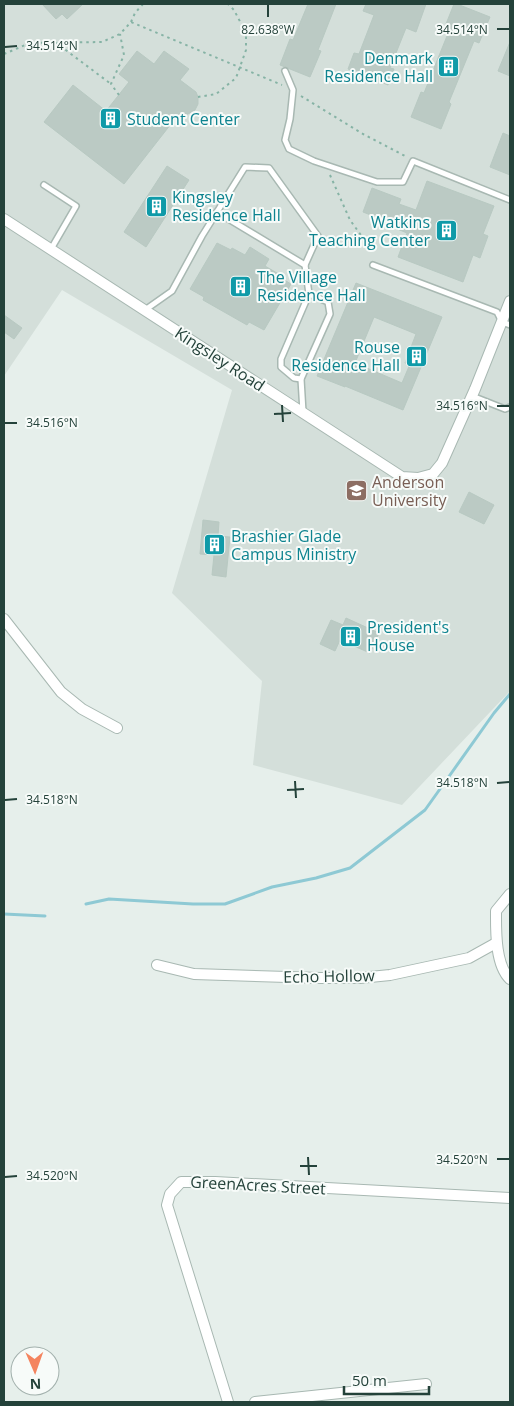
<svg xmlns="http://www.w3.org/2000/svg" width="514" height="1406" font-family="'Open Sans',sans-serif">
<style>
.built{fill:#d4dfda}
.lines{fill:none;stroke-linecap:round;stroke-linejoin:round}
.stream{stroke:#8ec9d4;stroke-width:3}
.building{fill:#bbcac4;stroke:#b8c9c2;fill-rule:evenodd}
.lane-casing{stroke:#a8b8b2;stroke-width:8}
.street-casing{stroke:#a8b8b2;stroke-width:12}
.path{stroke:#86b3a5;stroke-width:2;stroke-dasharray:2.5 4;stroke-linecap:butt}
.lane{stroke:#fff;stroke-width:5}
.street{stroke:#fff;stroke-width:10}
.ticks{fill:none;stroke:#24423a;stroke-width:2}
.labels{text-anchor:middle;stroke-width:4;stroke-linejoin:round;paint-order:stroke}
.culture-label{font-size:16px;fill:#0d838f;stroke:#f7fbf9;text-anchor:start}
.street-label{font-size:16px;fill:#24423a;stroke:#f7fbf9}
.education-label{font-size:16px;fill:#785e54;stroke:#f7fbf9;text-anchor:start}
.ticks-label{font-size:12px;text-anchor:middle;fill:#24423a;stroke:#f7fbf9;stroke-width:4;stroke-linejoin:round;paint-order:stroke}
</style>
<rect width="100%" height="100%" fill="#e6efeb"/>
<!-- built -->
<polygon class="built" points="4,4 510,4 510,691 402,805 253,765 262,681 172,593 232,390 62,290 4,376"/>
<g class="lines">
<!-- stream -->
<g class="stream">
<polyline points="86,904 109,899 193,904 225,904 272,887 316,878 350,868 425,810 450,775 494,713 510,694"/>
<polyline points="4,914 45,916"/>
</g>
</g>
<!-- building -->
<g class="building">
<polygon points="42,4 83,4 67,19 62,14 56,19"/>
<polygon points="308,4 336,4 318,50 321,51 310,77 280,65 290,39 293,40"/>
<polygon points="366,4 426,4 416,32 406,28 390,68 394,69 388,85 348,69 354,53 359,54 374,15 363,11"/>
<polygon points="454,4 457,4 490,17 479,43 474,41 449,102 451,104 441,129 411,117 421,92 424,93 449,31 444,29"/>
<polygon points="510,42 510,76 498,71"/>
<polygon points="137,51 154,64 164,51 189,69 180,80 196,92 198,97 198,104 195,110 188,114 178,115 124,184 44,122 73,85 106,111 129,82 119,74"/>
<polygon points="503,133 510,136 510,175 490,167"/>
<polygon points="167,166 189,180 146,247 124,232"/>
<polygon points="427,181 494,206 483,234 488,236 480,258 473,255 463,282 398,257 407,233 390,226 391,223 363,212 372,188 401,199 399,204 416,210"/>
<polygon points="217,243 231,250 232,248 245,255 250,247 269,259 265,266 277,273 276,275 291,284 264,330 249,322 247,325 203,300 204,297 190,289"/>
<path d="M356 283 442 317 403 410 345 386V387L317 376ZM374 317 416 334 405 363 410 364 402 383 355 363Z"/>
<polygon points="4,315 22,328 14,339 4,332"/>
<polygon points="469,492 494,505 484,524 459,512"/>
<polygon points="203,520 219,522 218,536 230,537 226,577 212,575 214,555 200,554"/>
<polygon points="346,618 379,633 370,653 340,640 335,651 320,644 331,620 343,625"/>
</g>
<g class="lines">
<defs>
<g id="lane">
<polyline points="285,71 293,90 290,119 285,140 289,149 314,161 377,182 403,182 413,161 510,200"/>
<polyline points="44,185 76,206 51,249"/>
<polyline points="217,212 305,265"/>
<polyline points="373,265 497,312 502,322 510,325"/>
<polyline points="145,310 172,291 202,236 245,167 269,168 318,236 305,265 309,294 281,359 281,367 294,378 301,379"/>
<polyline points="472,396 505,409 510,407"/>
<polyline points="303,412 301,379 330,314 328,302 309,294"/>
</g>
<g id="street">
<polyline points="4,219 402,477 418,478 433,474 442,463 475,389 510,301"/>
<polyline points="4,619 61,692 82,709 117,728"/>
<path d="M510 894 496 911C496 930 495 965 510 979"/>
<polyline points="157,965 194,974 321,978 360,978 390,975 469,958 496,943"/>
<polyline points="228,1402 167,1205 170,1194 181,1182 215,1182 510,1198"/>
<polyline points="255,1402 426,1384"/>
</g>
</defs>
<!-- lane casing -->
<use href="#lane" class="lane-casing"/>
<!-- street casing -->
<use href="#street" class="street-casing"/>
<!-- path -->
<g class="path">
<polyline points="131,22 135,13 143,4"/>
<polyline points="55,42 111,84"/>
<polyline points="4,54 30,43 102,42 120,34 131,22 282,85"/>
<polyline points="119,95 111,84 124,55 120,34"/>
<polyline points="301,96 363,134 407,157"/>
<polyline points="198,97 216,94 236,78 246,50 246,33 234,10 228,4"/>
<polyline points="330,175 350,220 371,249"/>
</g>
<!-- lane -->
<use href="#lane" class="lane"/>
<!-- street -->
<use href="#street" class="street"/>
</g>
<!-- ticks -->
<path class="ticks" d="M268 5V17M497 29H509M5 47 17 46M282 405 283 422M497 406H509M274 414 291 413M5 423H17M295 781 296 798M497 783 509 782M287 790 304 789M5 800 17 799M308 1157 309 1175M497 1159H509M300 1166H317M5 1177 17 1176"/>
<!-- icons -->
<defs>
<symbol id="building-square" viewBox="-11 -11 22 22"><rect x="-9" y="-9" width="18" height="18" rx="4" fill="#0f9aa8" stroke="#f7fbf9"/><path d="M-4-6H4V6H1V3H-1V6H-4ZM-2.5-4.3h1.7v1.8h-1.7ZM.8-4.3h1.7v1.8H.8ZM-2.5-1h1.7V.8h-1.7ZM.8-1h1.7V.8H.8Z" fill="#fff"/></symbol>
<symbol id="university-square" viewBox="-11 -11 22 22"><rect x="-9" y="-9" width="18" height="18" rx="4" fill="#8d6e63" stroke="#f7fbf9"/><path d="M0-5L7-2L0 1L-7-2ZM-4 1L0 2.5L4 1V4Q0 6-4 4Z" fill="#fff"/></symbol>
</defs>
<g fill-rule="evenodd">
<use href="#building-square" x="436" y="54" width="25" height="25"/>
<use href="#building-square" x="98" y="106" width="25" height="25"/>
<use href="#building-square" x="144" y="194" width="25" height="25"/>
<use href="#building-square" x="434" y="218" width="25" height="25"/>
<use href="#building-square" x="228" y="274" width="25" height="25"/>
<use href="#building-square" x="404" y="344" width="25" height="25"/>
<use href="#university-square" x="344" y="478" width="25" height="25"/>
<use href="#building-square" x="202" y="532" width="25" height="25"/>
<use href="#building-square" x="338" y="624" width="25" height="25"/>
</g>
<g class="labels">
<!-- culture labels -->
<g class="culture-label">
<text x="433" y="64" text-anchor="end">Denmark<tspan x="433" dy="18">Residence Hall</tspan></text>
<text x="127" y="125">Student Center</text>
<text x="172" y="203">Kingsley<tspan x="172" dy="18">Residence Hall</tspan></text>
<text x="430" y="228" text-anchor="end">Watkins<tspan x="430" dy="18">Teaching Center</tspan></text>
<text x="257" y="283">The Village<tspan x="257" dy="18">Residence Hall</tspan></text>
<text x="400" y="353" text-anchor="end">Rouse<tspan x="400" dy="18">Residence Hall</tspan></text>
<text x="231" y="542">Brashier Glade<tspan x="231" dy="18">Campus Ministry</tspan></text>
<text x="367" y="633">President's<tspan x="367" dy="18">House</tspan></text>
</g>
<!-- street labels -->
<g class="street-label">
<text transform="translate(220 359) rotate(33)" y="6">Kingsley Road</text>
<text transform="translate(329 976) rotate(-1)" y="6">Echo Hollow</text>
<text transform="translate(258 1185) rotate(3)" y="6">GreenAcres Street</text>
</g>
<!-- education labels -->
<g class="education-label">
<text x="372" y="488">Anderson<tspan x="372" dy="18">University</tspan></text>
</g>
</g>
<g class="ticks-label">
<text x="462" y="34">34.514°N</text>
<text x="268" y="34">82.638°W</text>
<text x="52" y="50">34.514°N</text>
<text x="462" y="410">34.516°N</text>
<text x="52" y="427">34.516°N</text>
<text x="462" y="787">34.518°N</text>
<text x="52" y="804">34.518°N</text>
<text x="462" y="1164">34.520°N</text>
<text x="52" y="1180">34.520°N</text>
</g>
<!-- border -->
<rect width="514" height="1406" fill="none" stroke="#24423a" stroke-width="10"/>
<!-- north arrow -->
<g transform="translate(35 1371) rotate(178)"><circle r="24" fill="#f7fbf9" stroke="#a3b1ad"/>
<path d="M0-4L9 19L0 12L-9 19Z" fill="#f4845f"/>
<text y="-8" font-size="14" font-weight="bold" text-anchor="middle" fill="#24423a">N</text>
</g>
<!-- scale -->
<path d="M344 1386v8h85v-8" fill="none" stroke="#24423a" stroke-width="2.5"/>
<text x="352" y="1386" font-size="15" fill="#24423a" stroke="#f7fbf9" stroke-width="4" paint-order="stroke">50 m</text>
</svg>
